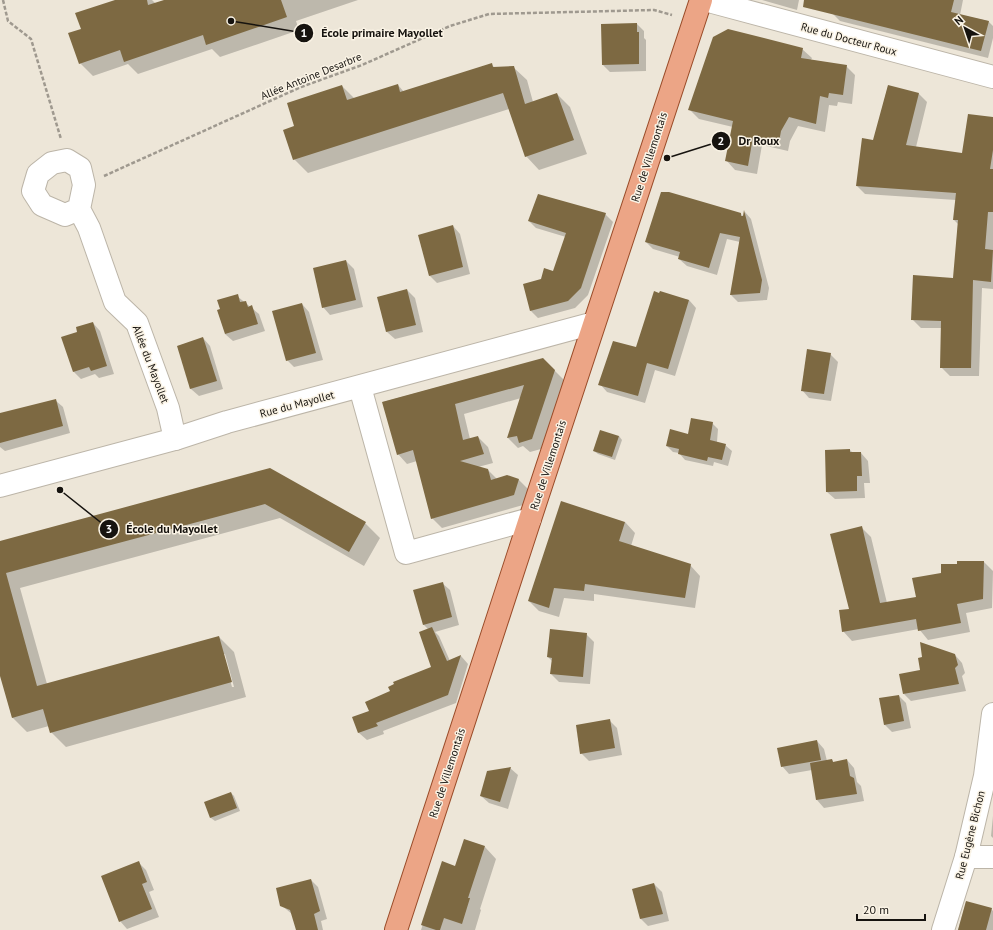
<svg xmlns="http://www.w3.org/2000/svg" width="993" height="930" font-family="'PT Sans',sans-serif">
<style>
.shadow{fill:#0003;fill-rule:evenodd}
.building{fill:#7d6942}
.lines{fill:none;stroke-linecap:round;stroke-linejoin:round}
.minor-casing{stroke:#bcb5a8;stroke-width:24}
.tertiary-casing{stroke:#bcb5a8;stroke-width:24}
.primary-casing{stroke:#994b28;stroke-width:24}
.path{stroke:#9f998f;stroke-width:2.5;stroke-dasharray:4 2;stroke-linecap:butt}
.minor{stroke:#fff;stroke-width:22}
.tertiary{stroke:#fff;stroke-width:22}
.primary{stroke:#eca586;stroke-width:22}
.labels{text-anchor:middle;stroke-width:3;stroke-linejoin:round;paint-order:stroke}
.street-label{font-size:11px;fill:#16130f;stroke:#faf3e5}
.leader{fill:none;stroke:#16130f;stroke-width:1.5}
.callout-dot{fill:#16130f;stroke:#faf3e5;stroke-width:1.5}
.mark-label{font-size:12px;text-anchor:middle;font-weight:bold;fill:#fff}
.callout-label{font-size:12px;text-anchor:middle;font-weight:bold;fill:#16130f;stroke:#faf3e5;stroke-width:3;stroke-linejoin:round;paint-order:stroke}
</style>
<rect width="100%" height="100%" fill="#ede6d8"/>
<!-- shadow -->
<g class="shadow">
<polygon points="118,0 152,0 156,4 167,0 358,0 296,21 299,30 220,57 212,49 138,74 128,64 93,76 80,63 82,29"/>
<polygon points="762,0 799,0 797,10"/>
<polygon points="836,0 963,0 960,15 988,21 993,26 993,38 988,58 840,21 832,13"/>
<polygon points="637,24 644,31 644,38 646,40 646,71 610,72 603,65"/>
<polygon points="802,49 812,58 811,60 846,66 855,75 852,104 838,102 837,106 829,105 825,132 798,126 790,141 788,151 762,145 757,174 735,170 726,160 733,127 699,119 690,110"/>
<polygon points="491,64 495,68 513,67 527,80 533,102 557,94 570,107 587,154 539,170 526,156 509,109 308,173 294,159 296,127 342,86 355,99 398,85 404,92"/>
<polygon points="888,86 919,94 927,102 916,147 963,154 993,118 993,289 982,288 979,376 950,376 941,367 942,328 921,328 912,319 954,280 958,224 954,220 956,200 865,194 857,186 874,141"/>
<polygon points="745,212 751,219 769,288 767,300 738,302 731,295 740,242 727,239 717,275 687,266 679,259 680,257 653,249 646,242 741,214 744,217"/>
<polygon points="605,214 613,222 588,295 575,308 538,318 531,311 542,279 554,272 566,237 536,228 529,221"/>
<polygon points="453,226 460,234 470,274 437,283 429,275"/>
<polygon points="346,261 354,269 363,307 330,315 323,307"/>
<polygon points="407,290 415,298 423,332 395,339 387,332 379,297"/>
<polygon points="660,294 689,300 696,308 675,376 655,370 645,403 607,392 600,384 637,348"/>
<polygon points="237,296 259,314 265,331 233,341 225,334"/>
<polygon points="302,304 309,312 323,360 294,367 287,360"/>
<polygon points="93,323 100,331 114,374 99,378 95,374 81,379 74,372 79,332"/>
<polygon points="203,338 210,346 223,389 199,396 191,389 178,346"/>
<polygon points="830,354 838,362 831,401 809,398 802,390"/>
<polygon points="543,359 564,380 541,449 530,452 523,446 518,448 508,438 521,398 464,414 470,439 478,437 488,447 493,463 478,467 488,470 497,479 519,480 528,489 523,505 442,528 432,518 417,461 407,464 398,454 383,402"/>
<polygon points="55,400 63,407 70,433 5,451 0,447 0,414"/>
<polygon points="712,423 718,429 717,442 725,445 732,451 728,466 714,462 713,466 685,460 679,453 673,452 667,446"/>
<polygon points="619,436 622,440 615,460 598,454 594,451"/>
<polygon points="850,450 853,453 861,453 868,461 870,483 864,483 865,498 835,499 827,492"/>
<path d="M270 469 365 523 380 538 364 566 280 518 20 588 47 684 219 637 234 652 246 697 66 747 51 732 49 726 27 732 12 717 0 672V542ZM223 654H225L234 687H232Z"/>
<polygon points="625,522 635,533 631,546 690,565 700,576 695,608 594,594 594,601 564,598 559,617 539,611 529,601"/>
<polygon points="861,527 871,537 887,603 917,598 941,574 958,565 984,562 993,571 992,608 966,613 970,632 928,640 919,629 852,641 843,631 850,609"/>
<polygon points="442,583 450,590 459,625 435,632 439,636 450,661 461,656 468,664 456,703 383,731 384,734 367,740 359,733 353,718 370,711 391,692 432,667 429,630 424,625 415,591"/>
<polygon points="586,634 594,642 590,684 559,682 551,674 552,661 548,657"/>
<polygon points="955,655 962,663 965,673 962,676 966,691 911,701 904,694 921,671"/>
<polygon points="899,696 906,703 911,728 892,732 884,724"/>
<polygon points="609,720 617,728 622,755 589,761 581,753"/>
<polygon points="817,741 824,749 827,761 832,760 834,763 847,760 854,768 857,782 861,786 864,801 824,808 817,800 812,770 789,774 782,766"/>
<polygon points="510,768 518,775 508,809 489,803 481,796"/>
<polygon points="231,793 234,796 240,811 215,821 211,818 205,803"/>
<polygon points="993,816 993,838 991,836"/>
<polygon points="485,847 496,859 480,909 481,910 475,930 421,930 443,863 456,867"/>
<polygon points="139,863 146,870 154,890 149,892 159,917 127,929 120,921"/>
<polygon points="311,880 318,887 327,919 321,921 323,930 297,930 292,914 281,905"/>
<polygon points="654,884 662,892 669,921 648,926 641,919 634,889"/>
<polygon points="966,902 991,909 993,911 993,930 958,930"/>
</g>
<!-- building -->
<g class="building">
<polygon points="115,0 147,0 148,5 164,0 281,0 287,17 206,45 203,35 124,62 120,50 79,64 68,33 81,29 75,13"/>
<polygon points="804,0 954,0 951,12 989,21 981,51 803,7"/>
<polygon points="637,23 637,32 639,32 639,64 602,65 601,24"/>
<polygon points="728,29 803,48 801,58 847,65 843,95 829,93 828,98 820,96 816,124 789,117 781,131 779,142 753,137 748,166 725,161 733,121 688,110 713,37"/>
<polygon points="492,63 493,67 514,66 525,104 557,93 574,140 525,157 503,93 293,160 283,130 294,126 287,103 342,85 347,100 398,84 400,92"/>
<polygon points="888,85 919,93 906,145 962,153 968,114 993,117 993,150 990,169 993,169 993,212 988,212 985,249 993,250 991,282 973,280 971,368 940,368 941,321 911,320 913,275 953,278 958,220 953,220 956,193 856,186 862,138 873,140"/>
<polygon points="661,192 669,192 741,213 741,216 743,216 744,210 762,280 760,293 730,295 740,237 720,233 709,268 678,259 680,252 645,242"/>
<polygon points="538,194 606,213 581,288 568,301 530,311 523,284 541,279 544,268 553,271 566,233 528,221"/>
<polygon points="453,225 463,267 429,276 418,235"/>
<polygon points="346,260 356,300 322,308 313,268"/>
<polygon points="407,289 416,325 386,332 377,297"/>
<polygon points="654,291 659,293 660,291 689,300 668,369 647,363 638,396 598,385 613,341 636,347"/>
<polygon points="238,294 240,302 246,301 248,307 252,305 258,324 225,334 217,310 220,309 217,300"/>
<polygon points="302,303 316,353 286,361 272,311"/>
<polygon points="93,322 107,366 91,371 89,367 73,372 61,337 77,332 76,327"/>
<polygon points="203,337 217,381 190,389 177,346"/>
<polygon points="807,349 831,353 824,394 801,391"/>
<polygon points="543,358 555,370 532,439 519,443 517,436 507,438 524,385 455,404 463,440 478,436 484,454 460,461 488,469 491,480 507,475 519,479 514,495 431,519 413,450 397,455 382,402"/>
<polygon points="56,399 63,426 0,443 0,413"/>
<polygon points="691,418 713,422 710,440 726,444 722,460 708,457 707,461 678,454 679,449 666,446 670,429 688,434"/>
<polygon points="600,430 619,436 612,457 593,451"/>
<polygon points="850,449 850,452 861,452 862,476 857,476 857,491 826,492 825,450"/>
<polygon points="270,468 366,522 349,552 265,504 6,573 37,686 219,636 232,682 50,733 43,709 12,718 0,676 0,541"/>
<polygon points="561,501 625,522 619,541 691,564 685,598 585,584 584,591 554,588 549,608 528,601"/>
<polygon points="862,526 880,603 916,597 912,578 941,573 941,564 957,564 957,561 984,561 983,599 957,604 961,623 918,631 916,619 842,632 839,610 849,609 830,534"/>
<polygon points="443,582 452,617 423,625 413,590"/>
<polygon points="432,627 447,661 461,655 448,695 376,723 378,726 358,733 352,717 369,711 365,702 390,691 388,687 394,684 393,682 431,667 419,632"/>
<polygon points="550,629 587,633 583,677 550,674 552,658 547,657"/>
<polygon points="920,642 955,654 958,665 955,668 959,684 903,694 899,674 920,670 918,658 922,657"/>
<polygon points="899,695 904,721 884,725 879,698"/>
<polygon points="610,719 615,748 580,754 576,725"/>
<polygon points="817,740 821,760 781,767 777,748"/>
<polygon points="832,759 833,762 847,759 850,776 854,778 857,794 816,800 810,763"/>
<polygon points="511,767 500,802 480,796 487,771"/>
<polygon points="231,792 237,808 210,818 204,802"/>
<polygon points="464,839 485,846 468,898 470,898 462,924 444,918 440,930 436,930 421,925 442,861 455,866"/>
<polygon points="139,861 147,882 142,884 152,909 119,922 101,876"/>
<polygon points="311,879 320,911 314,914 318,930 296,930 290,910 280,906 276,888"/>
<polygon points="654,883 663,914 640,919 632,889"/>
<polygon points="966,901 992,908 986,930 958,930"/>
</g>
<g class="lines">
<defs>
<g id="minor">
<polyline points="705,0 993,77"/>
<polyline points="79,209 65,215 42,205 33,191 38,174 52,163 67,160 80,168 84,185 79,209 89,228 115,302 137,323 168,408 175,439"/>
<polyline points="360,387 406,553 530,519"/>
<polyline points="0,486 175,439 227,422 594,323"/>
<polyline points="966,857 993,857"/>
</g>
<polyline id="tertiary" points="943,930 966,857 985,776 993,714"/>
<polyline id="primary" points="396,930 530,519 701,0"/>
</defs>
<!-- minor casing -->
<use href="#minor" class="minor-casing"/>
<!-- tertiary casing -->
<use href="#tertiary" class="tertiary-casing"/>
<!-- primary casing -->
<use href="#primary" class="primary-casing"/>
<!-- path -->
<g class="path">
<polyline points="3,0 8,21 31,39 61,139"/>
<polyline points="104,176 301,87 362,65 450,26 489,14 654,10 672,15"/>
</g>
<!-- minor -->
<use href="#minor" class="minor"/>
<!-- tertiary -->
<use href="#tertiary" class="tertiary"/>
<!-- primary -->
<use href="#primary" class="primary"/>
</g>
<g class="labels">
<!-- street labels -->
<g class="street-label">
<text transform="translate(849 39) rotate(15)" y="4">Rue du Docteur Roux</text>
<text transform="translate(311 76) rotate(-22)" y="4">Allée Antoine Desarbre</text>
<text transform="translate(649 157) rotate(-72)" y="4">Rue de Villemontais</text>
<text transform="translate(151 364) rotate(69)" y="4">Allée du Mayollet</text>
<text transform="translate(297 404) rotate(-15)" y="4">Rue du Mayollet</text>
<text transform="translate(548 465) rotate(-72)" y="4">Rue de Villemontais</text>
<text transform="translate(447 773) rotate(-72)" y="4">Rue de Villemontais</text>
<text transform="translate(970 835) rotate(-76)" y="4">Rue Eugène Bichon</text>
</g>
</g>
<!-- callouts -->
<path class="leader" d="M231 21L304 33M667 158L721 141M60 490L109 529"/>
<g class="callout-dot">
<circle cx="231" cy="21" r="4"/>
<circle cx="667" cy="158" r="4"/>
<circle cx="60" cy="490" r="4"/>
<circle cx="304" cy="33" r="10"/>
<circle cx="721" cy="141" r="10"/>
<circle cx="109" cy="529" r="10"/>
</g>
<g class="mark-label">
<text x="304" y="37">1</text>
<text x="721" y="145">2</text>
<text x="109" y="533">3</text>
</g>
<g class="callout-label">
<text x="382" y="37">École primaire Mayollet</text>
<text x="759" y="145">Dr Roux</text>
<text x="172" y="533">École du Mayollet</text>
</g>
<!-- north arrow -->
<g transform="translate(965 28) rotate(320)" stroke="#faf3e5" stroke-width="3" paint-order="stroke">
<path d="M0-3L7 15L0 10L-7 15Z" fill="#16130f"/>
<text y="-6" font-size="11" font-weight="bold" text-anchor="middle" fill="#16130f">N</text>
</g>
<!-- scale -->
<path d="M857 914v6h68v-6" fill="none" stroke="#16130f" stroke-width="2"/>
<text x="863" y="914" font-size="12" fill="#16130f" stroke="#faf3e5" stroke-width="3" paint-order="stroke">20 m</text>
</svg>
